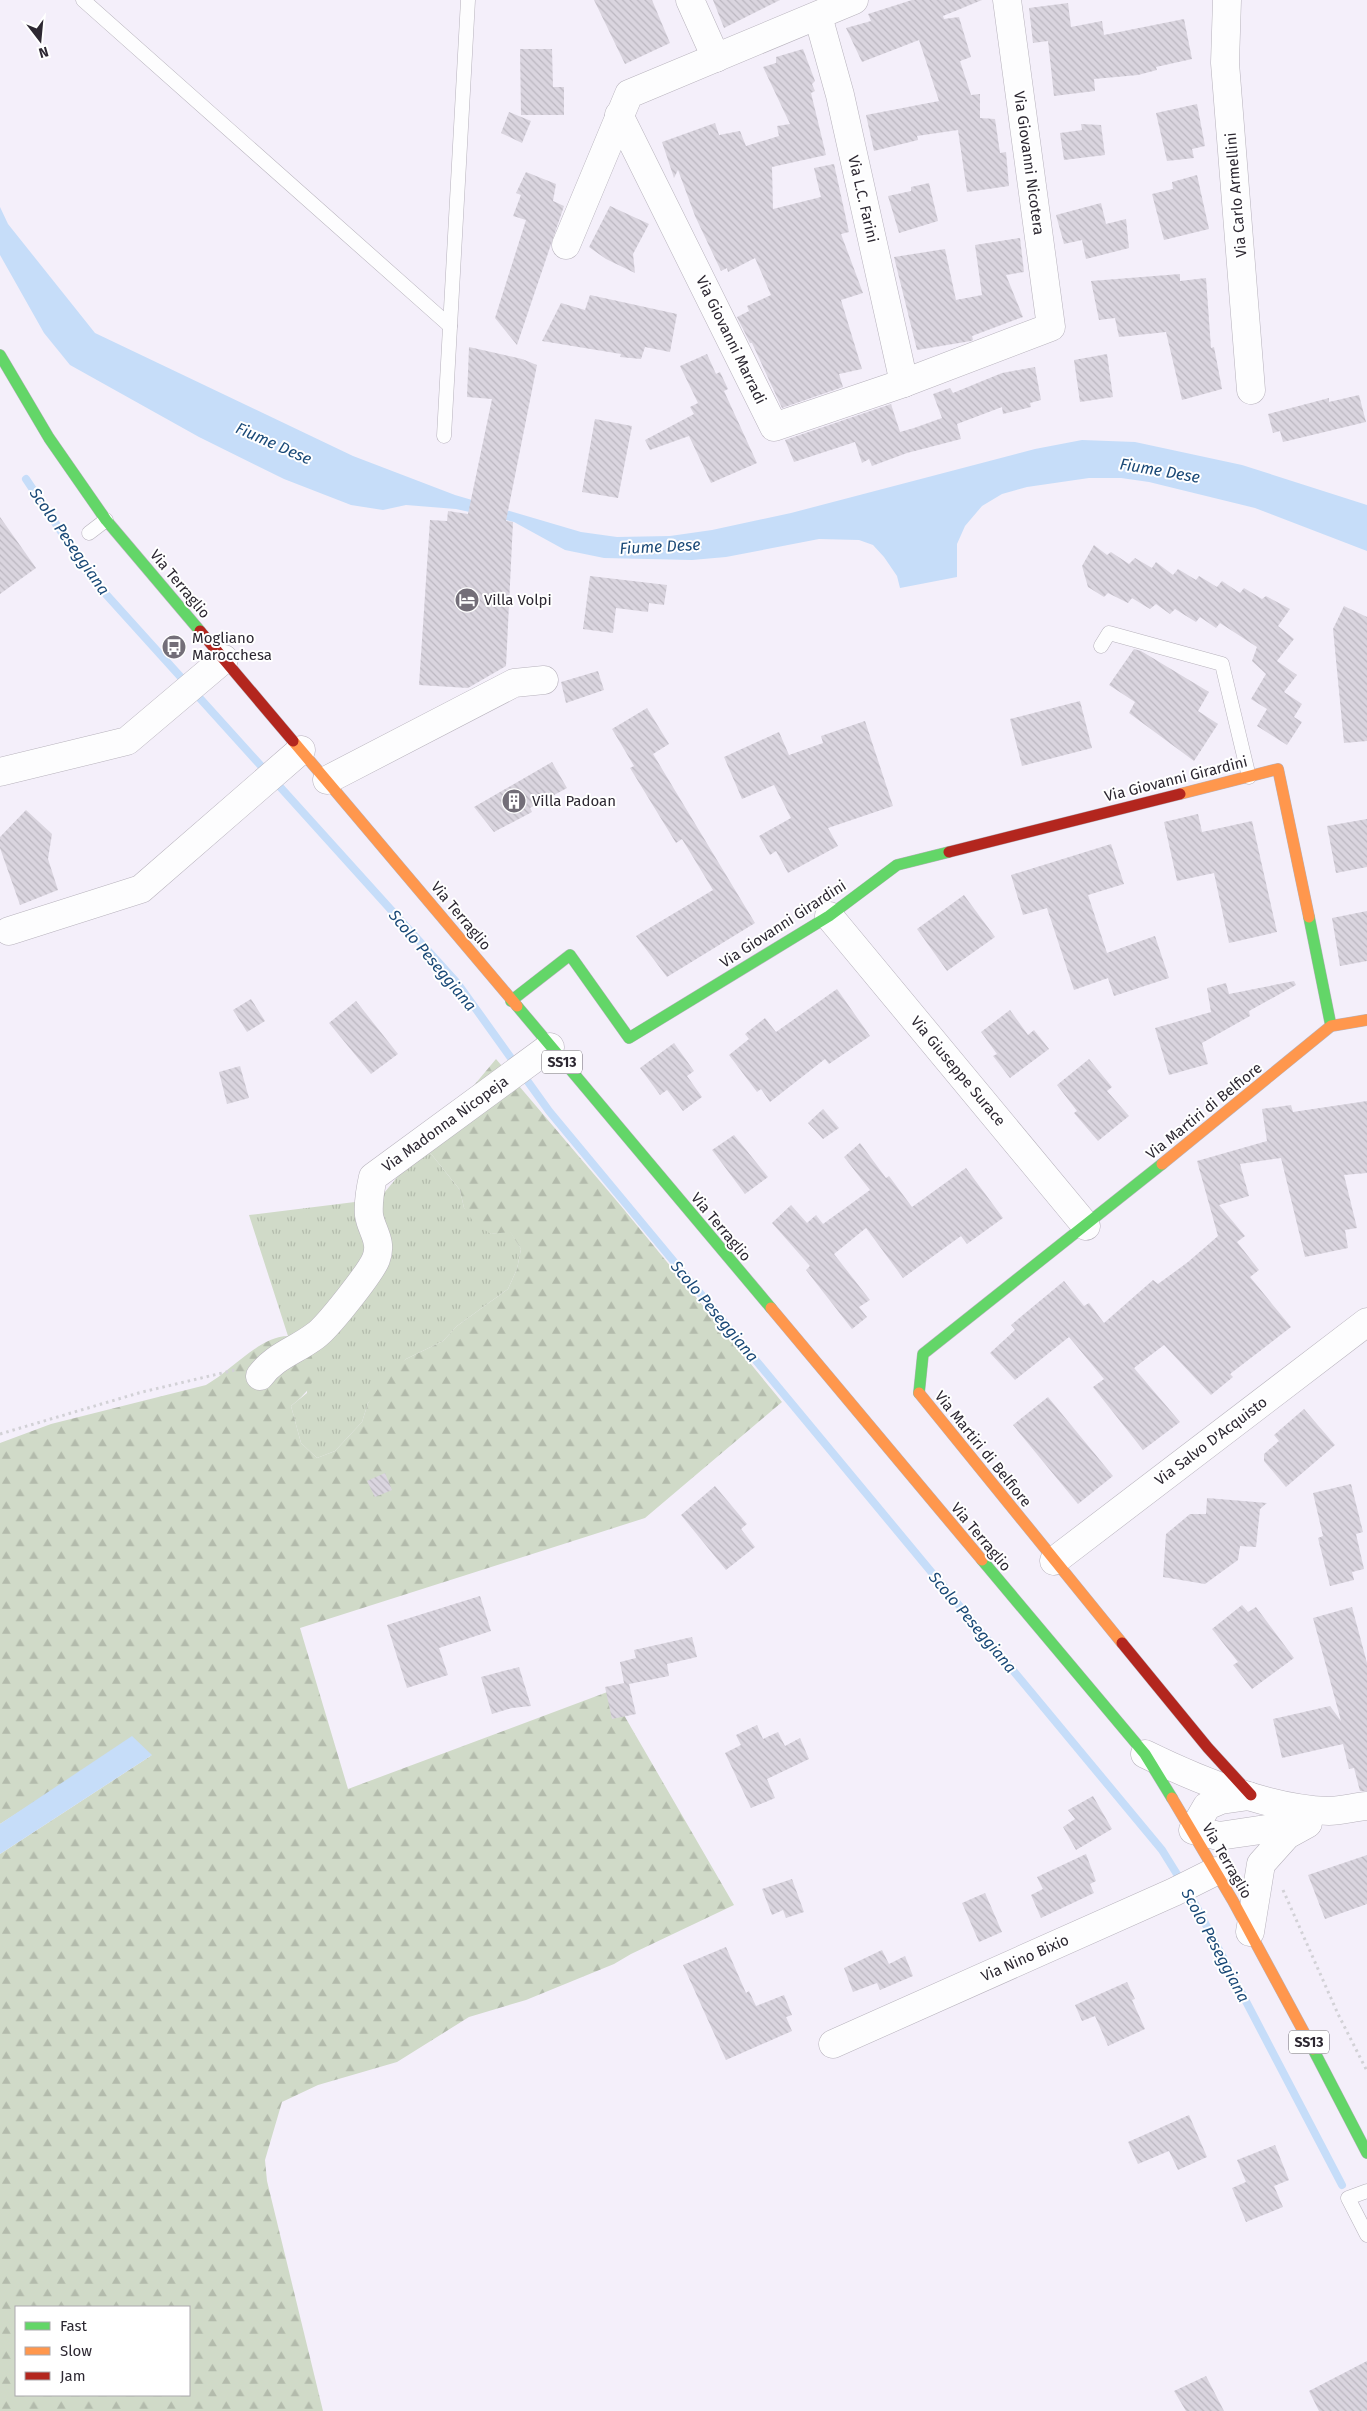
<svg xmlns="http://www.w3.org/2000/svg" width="1367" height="2411" font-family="'Fira Sans',sans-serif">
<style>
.grass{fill:url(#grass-tufts)}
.forest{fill:url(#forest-firs);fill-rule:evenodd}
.water{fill:#c6ddf9}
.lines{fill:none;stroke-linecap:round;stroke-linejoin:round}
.stream{stroke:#c6ddf9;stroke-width:8}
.building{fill:url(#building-back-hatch)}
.lane-casing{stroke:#b7b2bc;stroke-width:15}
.street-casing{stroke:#b7b2bc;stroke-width:29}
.fast-casing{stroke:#b7b2bc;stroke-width:12}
.slow-casing{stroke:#b7b2bc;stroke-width:12}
.jam-casing{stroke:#b7b2bc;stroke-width:12}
.path{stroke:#d2d1d6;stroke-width:3;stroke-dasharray:2.5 4;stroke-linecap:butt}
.lane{stroke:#fdfdfe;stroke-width:14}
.street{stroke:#fdfdfe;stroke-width:28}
.fast{stroke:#63d668;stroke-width:11}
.slow{stroke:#ff974d;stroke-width:11}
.jam{stroke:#b3261e;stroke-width:11}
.labels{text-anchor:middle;stroke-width:4;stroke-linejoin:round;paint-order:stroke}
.shield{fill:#fff;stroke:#6c6870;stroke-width:1}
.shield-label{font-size:14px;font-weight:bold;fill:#2d2832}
.street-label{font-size:15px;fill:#2d2832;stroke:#fff}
.poi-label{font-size:15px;fill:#2d2832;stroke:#fff;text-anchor:start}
.water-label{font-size:16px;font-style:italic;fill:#1a4977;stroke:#fff}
</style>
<defs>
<pattern id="grass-tufts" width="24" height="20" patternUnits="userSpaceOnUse" patternTransform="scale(1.25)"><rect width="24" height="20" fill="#d0dac8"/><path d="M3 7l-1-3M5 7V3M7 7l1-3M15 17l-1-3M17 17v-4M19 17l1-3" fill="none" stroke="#b3bbac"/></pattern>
<pattern id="forest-firs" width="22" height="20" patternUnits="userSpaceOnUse" patternTransform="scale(1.25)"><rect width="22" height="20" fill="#d0dac8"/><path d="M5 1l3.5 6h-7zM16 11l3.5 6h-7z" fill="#b3bbac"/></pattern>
<pattern id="building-back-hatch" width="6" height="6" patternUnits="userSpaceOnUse" patternTransform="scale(1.25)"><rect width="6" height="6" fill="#dad5df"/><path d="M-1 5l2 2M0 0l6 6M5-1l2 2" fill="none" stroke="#bbb7c0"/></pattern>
</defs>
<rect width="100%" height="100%" fill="#f4effa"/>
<!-- grass -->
<polygon class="grass" points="424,1145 460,1190 464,1208 491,1234 510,1231 521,1249 517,1269 508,1289 457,1326 443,1341 406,1359 368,1403 362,1422 335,1451 317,1458 301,1443 291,1406 307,1393 308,1340 288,1336 249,1215 379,1199"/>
<!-- forest -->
<path class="forest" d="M496 1059 621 1206 782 1402 645 1518 300 1628 348 1789 610 1691 734 1905 631 1954 614 1964 526 2000 469 2017 397 2062 318 2085 282 2102 265 2160 267 2181 323 2411H0V1854L152 1755 33 1803 0 1824V1443L51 1424 206 1385C231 1371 260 1336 288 1336 294 1336 301 1338 308 1340 316 1373 320 1383 291 1406L301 1443 317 1458 335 1451 362 1422 368 1403 390 1372 406 1359 443 1341 457 1326 508 1289 517 1269 521 1249 510 1232 491 1234 475 1224 464 1208 460 1190 424 1145ZM16 2307H189V2395H16Z"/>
<!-- water -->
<g class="water">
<polygon points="0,207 8,224 95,333 353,456 455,495 581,532 617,537 670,536 712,530 791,513 1035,449 1082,440 1135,442 1242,465 1367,505 1367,551 1255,508 1149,482 1121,478 1089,478 1027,487 1002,494 982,506 965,526 957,544 957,577 900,588 897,576 884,557 873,545 859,540 819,539 726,557 692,560 604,558 565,550 514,522 456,509 406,505 383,510 351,505 284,479 199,437 70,365 44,333 0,255"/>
<polygon points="132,1736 152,1755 0,1854 0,1824"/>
</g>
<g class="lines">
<!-- stream -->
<polyline class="stream" points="26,479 94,581 458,984 549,1111 1162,1850 1193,1900 1342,2185"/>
</g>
<!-- building -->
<g class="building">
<polygon points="594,0 652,0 670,43 625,64"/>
<polygon points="713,0 780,0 724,28"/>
<polygon points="912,0 982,0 943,16 944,19 959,17 971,57 960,61 971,95 980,94 980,118 995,119 1000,153 1006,152 1009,186 967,192 958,130 917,136 918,140 874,151 866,115 939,101 919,40 862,62 846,28 871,21 868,14"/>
<polygon points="1068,3 1071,27 1102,21 1104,35 1184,19 1192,59 1156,67 1157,70 1138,75 1094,79 1095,91 1054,96 1048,41 1033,43 1029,8"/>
<polygon points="520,49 552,49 553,87 564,87 564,115 521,115"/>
<polygon points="803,49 815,81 812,84 815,91 811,93 826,155 772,167 773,209 821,197 814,168 834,164 849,232 841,234 863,293 841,300 862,369 839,374 843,387 782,408 752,343 750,343 737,317 749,311 747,306 771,295 755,258 728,272 727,268 721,271 695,216 678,170 674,178 662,142 715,123 719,135 740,131 746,146 779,136 777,126 790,124 763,67 776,63 776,57"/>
<polygon points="1197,104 1205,146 1192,149 1194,158 1167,161 1156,113"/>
<polygon points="509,112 531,121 522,143 501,133"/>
<polygon points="1081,124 1101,125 1105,155 1064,160 1060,133 1082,130"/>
<polygon points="526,172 556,184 553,201 564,206 517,345 495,318 526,220 513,216 521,195 516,193"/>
<polygon points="1197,175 1209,229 1164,240 1152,194 1173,189 1172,182"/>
<polygon points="929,183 938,221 899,233 888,196 911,191 911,187"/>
<polygon points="1101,203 1106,224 1126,219 1129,248 1086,259 1082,240 1064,244 1056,215"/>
<polygon points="610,206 649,224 633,254 635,273 606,259 589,247"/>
<polygon points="1020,238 1024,272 1006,275 1023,317 972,336 973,340 971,341 917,350 894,257 945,249 956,300 982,295 975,245"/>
<polygon points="1180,274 1180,281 1206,278 1211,348 1214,347 1222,389 1182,400 1166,332 1119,337 1115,318 1099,320 1091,281"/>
<polygon points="590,295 677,314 670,352 645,347 641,359 620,357 621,354 542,341 561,303 585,310"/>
<polygon points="469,347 522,359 537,365 506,521 513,522 506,666 468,688 419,685 430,520 447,521 448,511 468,514 492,399 467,397"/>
<polygon points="707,354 716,374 720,372 728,389 724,391 757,463 711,483 689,436 650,450 645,440 694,414 690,407 698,403 680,366"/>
<polygon points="1107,354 1113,397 1080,402 1074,360"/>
<polygon points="1035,367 1041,400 1030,403 1031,407 1003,414 1002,407 957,424 961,439 907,453 872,466 869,459 862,463 855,442 794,462 785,440 891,404 900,432 914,428 942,418 933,394 950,388 953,393 1002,373"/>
<polygon points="1359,395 1366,422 1283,442 1280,431 1273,433 1268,414 1329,398 1329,402"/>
<polygon points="595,419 632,426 618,498 582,492"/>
<polygon points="0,517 36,568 0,594"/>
<polygon points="1094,545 1107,555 1111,552 1129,564 1135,558 1152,568 1156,562 1173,575 1178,569 1196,580 1199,576 1217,587 1222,581 1240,593 1244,588 1262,599 1266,596 1290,609 1278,626 1294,639 1277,661 1297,675 1284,692 1302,704 1294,717 1302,722 1287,745 1257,726 1267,709 1251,699 1266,674 1252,661 1257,647 1220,623 1216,628 1200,617 1196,622 1175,609 1170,614 1156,604 1150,609 1132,598 1128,603 1108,593 1104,597 1088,587 1082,566"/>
<polygon points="590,576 667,585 664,605 649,603 648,612 616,608 613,633 583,629"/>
<polygon points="1344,606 1367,617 1367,741 1344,743 1333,629"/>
<polygon points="1134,649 1141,651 1209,692 1198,711 1218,724 1194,761 1129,713 1135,702 1109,685"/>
<polygon points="598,671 604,690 566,703 561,682"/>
<polygon points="1080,701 1092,748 1022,766 1010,719"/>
<polygon points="647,708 669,744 653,754 755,923 667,977 636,936 713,890 682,839 676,843 630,768 634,766 612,729"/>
<polygon points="865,721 893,806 828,828 838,846 788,873 776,851 770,855 759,836 791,818 774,785 742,799 724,757 779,732 789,755 823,743 821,736"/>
<polygon points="552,762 567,788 530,808 532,812 494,832 474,807"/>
<polygon points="26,810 52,834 48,859 58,890 20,905 0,848 0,837"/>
<polygon points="1198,814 1202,832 1252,821 1277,932 1229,943 1214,873 1177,881 1164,822"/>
<polygon points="1367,819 1367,867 1336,873 1327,826"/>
<polygon points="1111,844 1124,884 1088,895 1107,953 1155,936 1169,978 1114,996 1108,978 1074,990 1047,908 1023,915 1011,875"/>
<polygon points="964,895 995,937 947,971 917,929"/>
<polygon points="1367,911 1367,961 1340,966 1332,918"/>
<polygon points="1294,981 1296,985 1249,1011 1250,1016 1202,1043 1208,1064 1169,1075 1155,1028 1211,1012 1207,988 1226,983 1229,994"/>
<polygon points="837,989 870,1036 829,1064 825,1059 770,1102 761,1089 757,1092 729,1055 749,1039 745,1034 765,1018 776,1032"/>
<polygon points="251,999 265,1021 247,1032 233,1010"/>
<polygon points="356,1001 398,1054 371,1074 329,1023"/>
<polygon points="1010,1010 1028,1035 1034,1030 1049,1049 1010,1078 993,1056 997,1054 981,1032"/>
<polygon points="674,1043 694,1071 687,1076 702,1097 683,1111 667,1090 660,1095 640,1068"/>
<polygon points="1089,1059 1112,1087 1107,1091 1129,1116 1098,1141 1074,1113 1077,1111 1057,1085"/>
<polygon points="240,1066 249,1098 227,1104 219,1072"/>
<polygon points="1367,1101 1367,1173 1344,1175 1357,1228 1345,1230 1348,1248 1305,1257 1281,1158 1240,1164 1249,1196 1219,1205 1245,1236 1237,1242 1259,1270 1250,1277 1291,1327 1230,1374 1233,1377 1211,1395 1164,1345 1134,1368 1180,1422 1143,1450 1093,1387 1104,1379 1069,1337 1015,1380 990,1353 1015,1330 1011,1325 1064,1281 1084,1306 1089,1303 1104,1323 1153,1280 1158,1284 1188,1262 1218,1236 1197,1161 1267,1141 1262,1109 1291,1105 1293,1112"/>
<polygon points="823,1109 839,1128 823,1139 808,1123"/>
<polygon points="734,1135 768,1177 745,1194 712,1150"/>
<polygon points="860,1143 886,1178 889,1176 912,1207 966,1168 1003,1218 967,1244 961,1236 903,1278 866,1228 834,1254 870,1300 859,1307 867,1317 852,1329 806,1270 810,1266 772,1223 791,1205 807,1223 816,1215 823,1224 870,1190 844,1157"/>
<polygon points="1048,1397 1113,1476 1078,1504 1013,1425"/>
<polygon points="1304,1409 1335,1445 1286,1487 1264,1461 1264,1454 1279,1441 1274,1435"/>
<polygon points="385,1473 392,1490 375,1497 367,1481"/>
<polygon points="1351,1484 1363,1532 1356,1534 1364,1569 1352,1572 1354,1580 1330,1586 1318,1538 1323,1536 1313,1493"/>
<polygon points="715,1486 747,1524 741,1529 755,1547 726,1570 681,1515"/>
<polygon points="1207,1498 1267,1503 1260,1509 1256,1547 1240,1546 1238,1560 1205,1584 1163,1577 1166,1534 1190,1514 1206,1514"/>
<polygon points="480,1596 491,1631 439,1648 448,1675 407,1688 387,1625"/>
<polygon points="1242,1605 1248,1612 1256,1607 1294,1658 1252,1689 1233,1665 1238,1662 1212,1629"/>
<polygon points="1352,1607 1367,1663 1367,1791 1360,1791 1354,1768 1349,1769 1343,1744 1282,1758 1273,1719 1330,1706 1341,1721 1313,1618"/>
<polygon points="692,1637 697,1657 667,1664 669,1676 629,1684 636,1714 612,1719 605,1687 624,1683 620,1662 636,1658 634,1650"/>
<polygon points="519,1667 531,1706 512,1708 492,1714 481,1677"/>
<polygon points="757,1725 763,1739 778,1732 785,1746 800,1738 809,1759 767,1779 775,1798 751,1808 725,1753 741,1745 736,1735"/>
<polygon points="1093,1796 1112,1829 1076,1850 1063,1827 1075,1819 1068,1810"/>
<polygon points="1086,1854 1096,1881 1090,1884 1094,1893 1041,1918 1031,1895 1043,1889 1037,1877"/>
<polygon points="1367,1855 1367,1904 1325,1919 1308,1875"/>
<polygon points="792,1879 804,1912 786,1918 783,1910 772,1915 762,1889"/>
<polygon points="985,1893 1002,1932 979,1942 962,1903"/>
<polygon points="726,1947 746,1993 749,1991 756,2006 784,1995 792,2015 786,2017 792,2031 726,2060 683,1965"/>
<polygon points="882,1950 889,1964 905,1956 913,1976 880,1990 877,1983 853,1992 844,1968"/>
<polygon points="1127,1982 1135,1999 1132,2000 1145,2029 1108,2046 1095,2016 1082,2021 1075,2005"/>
<polygon points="1189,2115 1207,2157 1178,2170 1169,2151 1138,2164 1128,2142"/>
<polygon points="1275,2145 1289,2180 1274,2186 1283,2207 1246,2222 1232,2188 1246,2182 1237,2160"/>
<polygon points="1367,2361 1367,2411 1319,2411 1309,2391"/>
<polygon points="1206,2376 1224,2411 1186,2411 1174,2391"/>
</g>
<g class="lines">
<defs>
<g id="lane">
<polyline points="83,0 450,326"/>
<polyline points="444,436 468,0"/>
<polyline points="89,533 106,520"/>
<polyline points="1101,646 1109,633 1222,664 1249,777"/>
<polyline points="1367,2191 1348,2198 1367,2235"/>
</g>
<g id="street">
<polyline points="690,0 716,58"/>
<polyline points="1227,0 1225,63 1251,390"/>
<polyline points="818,16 840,95 904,383"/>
<polyline points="619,115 774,427 904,383 1051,327 1007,0"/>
<polyline points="566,245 629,94 854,0"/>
<polyline points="0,772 127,741 224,659"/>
<polyline points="327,780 514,683 544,680"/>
<polyline points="829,916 1086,1226"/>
<polyline points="9,931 141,889 301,750"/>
<path d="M260 1376C275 1356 295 1351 315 1336 327 1328 371 1272 376 1259 383 1241 371 1230 369 1215 368 1202 370 1190 373 1177L550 1047"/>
<polyline points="1054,1561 1367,1322"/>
<path d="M1145 1754C1198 1780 1268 1809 1329 1811 1341 1811 1355 1807 1367 1806"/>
<polyline points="1249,1796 1221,1800 1207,1806 1193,1830 1219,1836 1308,1823"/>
<polyline points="1250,1932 1261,1864 1287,1835 1307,1824"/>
<polyline points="833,2044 1174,1892 1216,1871"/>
</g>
<g id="fast">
<polyline points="0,355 49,438 106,520 200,631"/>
<polyline points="1309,917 1331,1026"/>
<polyline points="511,1001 570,955 629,1038 829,916 897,865 949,852"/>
<polyline points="517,1006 771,1308"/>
<polyline points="919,1393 923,1354 1162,1164"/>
<polyline points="982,1560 1145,1754 1172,1798"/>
<polyline points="1313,2049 1367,2153"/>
</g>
<g id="slow">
<polyline points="293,741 517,1006"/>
<polyline points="1180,794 1278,769 1309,917"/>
<polyline points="1162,1164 1331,1026 1367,1020"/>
<polyline points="771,1308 982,1560"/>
<polyline points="919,1393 1122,1643"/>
<polyline points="1172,1798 1233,1901 1313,2049"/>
</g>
<g id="jam">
<polyline points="200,631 293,741"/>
<polyline points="949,852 1180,794"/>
<polyline points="1122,1643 1208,1748 1251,1795"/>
</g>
</defs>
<!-- lane casing -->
<use href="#lane" class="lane-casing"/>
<!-- street casing -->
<use href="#street" class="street-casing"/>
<!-- fast casing -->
<use href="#fast" class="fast-casing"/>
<!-- slow casing -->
<use href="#slow" class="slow-casing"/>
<!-- jam casing -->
<use href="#jam" class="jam-casing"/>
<!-- path -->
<g class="path">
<polyline points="0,1434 142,1392 235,1370"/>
<polyline points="1283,1890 1338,2014 1367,2071"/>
</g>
<!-- lane -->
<use href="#lane" class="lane"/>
<!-- street -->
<use href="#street" class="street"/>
<!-- fast -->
<use href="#fast" class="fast"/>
<!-- slow -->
<use href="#slow" class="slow"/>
<!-- jam -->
<use href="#jam" class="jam"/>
</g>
<!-- icons -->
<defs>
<symbol id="hotel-disc" viewBox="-11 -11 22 22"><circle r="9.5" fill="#736e78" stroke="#fff"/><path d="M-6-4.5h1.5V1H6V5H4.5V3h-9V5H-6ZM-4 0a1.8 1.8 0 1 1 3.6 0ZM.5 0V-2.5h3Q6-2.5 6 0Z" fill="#fff"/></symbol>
<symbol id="bus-disc" viewBox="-11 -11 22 22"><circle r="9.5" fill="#736e78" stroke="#fff"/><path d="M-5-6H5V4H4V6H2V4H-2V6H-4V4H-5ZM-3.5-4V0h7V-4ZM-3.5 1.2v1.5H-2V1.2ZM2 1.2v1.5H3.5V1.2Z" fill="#fff"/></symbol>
<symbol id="building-disc" viewBox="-11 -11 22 22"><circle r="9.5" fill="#736e78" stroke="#fff"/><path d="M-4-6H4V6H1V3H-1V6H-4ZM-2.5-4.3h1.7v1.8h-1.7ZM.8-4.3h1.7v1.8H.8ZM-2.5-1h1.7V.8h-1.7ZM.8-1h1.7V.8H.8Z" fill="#fff"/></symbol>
</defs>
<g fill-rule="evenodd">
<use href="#hotel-disc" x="453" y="586" width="28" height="28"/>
<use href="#bus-disc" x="160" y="633" width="28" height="28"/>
<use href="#building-disc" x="500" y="787" width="28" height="28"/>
</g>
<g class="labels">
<!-- shield labels -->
<g class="shield">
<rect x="542" y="1050.5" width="40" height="23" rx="4"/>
<rect x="1289" y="2030.5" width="40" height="23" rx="4"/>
</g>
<g class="shield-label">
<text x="562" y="1067">SS13</text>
<text x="1309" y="2047">SS13</text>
</g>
<!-- street labels -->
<g class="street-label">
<text transform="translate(1029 163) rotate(82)" y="5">Via Giovanni Nicotera</text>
<text transform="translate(1236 195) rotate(-95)" y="5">Via Carlo Armellini</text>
<text transform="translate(863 199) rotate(77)" y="5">Via L.C. Farini</text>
<text transform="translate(731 340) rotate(64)" y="5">Via Giovanni Marradi</text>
<text transform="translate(180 584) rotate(50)" y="5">Via Terraglio</text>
<text transform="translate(1176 779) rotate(-14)" y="5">Via Giovanni Girardini</text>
<text transform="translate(461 916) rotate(50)" y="5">Via Terraglio</text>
<text transform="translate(783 924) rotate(-33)" y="5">Via Giovanni Girardini</text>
<text transform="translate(958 1071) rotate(50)" y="5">Via Giuseppe Surace</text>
<text transform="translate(1204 1111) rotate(-39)" y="5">Via Martiri di Belfiore</text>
<text transform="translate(445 1124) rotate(-36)" y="5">Via Madonna Nicopeja</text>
<text transform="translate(721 1227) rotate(50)" y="5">Via Terraglio</text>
<text transform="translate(1211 1441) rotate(-37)" y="5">Via Salvo D'Acquisto</text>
<text transform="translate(983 1449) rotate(51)" y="5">Via Martiri di Belfiore</text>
<text transform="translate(981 1537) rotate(50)" y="5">Via Terraglio</text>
<text transform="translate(1227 1861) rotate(60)" y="5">Via Terraglio</text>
<text transform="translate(1025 1958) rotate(-24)" y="5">Via Nino Bixio</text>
</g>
<!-- poi labels -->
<g class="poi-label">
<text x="484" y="605">Villa Volpi</text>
<text x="192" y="643">Mogliano<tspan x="192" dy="17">Marocchesa</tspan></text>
<text x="532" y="806">Villa Padoan</text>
</g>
<!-- water labels -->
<g class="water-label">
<text transform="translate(274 443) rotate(24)" y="6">Fiume Dese</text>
<text transform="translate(1160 470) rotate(10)" y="6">Fiume Dese</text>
<text transform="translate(70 541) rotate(55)" y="6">Scolo Peseggiana</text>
<text transform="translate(660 546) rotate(-3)" y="6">Fiume Dese</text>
<text transform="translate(433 960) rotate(50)" y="6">Scolo Peseggiana</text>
<text transform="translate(715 1311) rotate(50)" y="6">Scolo Peseggiana</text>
<text transform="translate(973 1622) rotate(50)" y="6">Scolo Peseggiana</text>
<text transform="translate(1216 1945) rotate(62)" y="6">Scolo Peseggiana</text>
</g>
</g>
<!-- legend -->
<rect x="15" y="2306" width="175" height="90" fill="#ffffff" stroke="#aba9ad"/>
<rect x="25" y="2322" width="25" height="8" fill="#63d668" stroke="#aba9ad"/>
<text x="60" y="2331" font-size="15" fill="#2d2832">Fast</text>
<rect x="25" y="2347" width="25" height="8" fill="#ff974d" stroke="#aba9ad"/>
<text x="60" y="2356" font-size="15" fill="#2d2832">Slow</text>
<rect x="25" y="2372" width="25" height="8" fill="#b3261e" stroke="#aba9ad"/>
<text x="60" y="2381" font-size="15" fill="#2d2832">Jam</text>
<!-- north arrow -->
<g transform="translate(40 40) rotate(164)" stroke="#ffffff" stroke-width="4" paint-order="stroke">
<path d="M0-4L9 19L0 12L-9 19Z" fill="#2d2832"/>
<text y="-8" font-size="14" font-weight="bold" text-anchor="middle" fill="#2d2832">N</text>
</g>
</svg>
